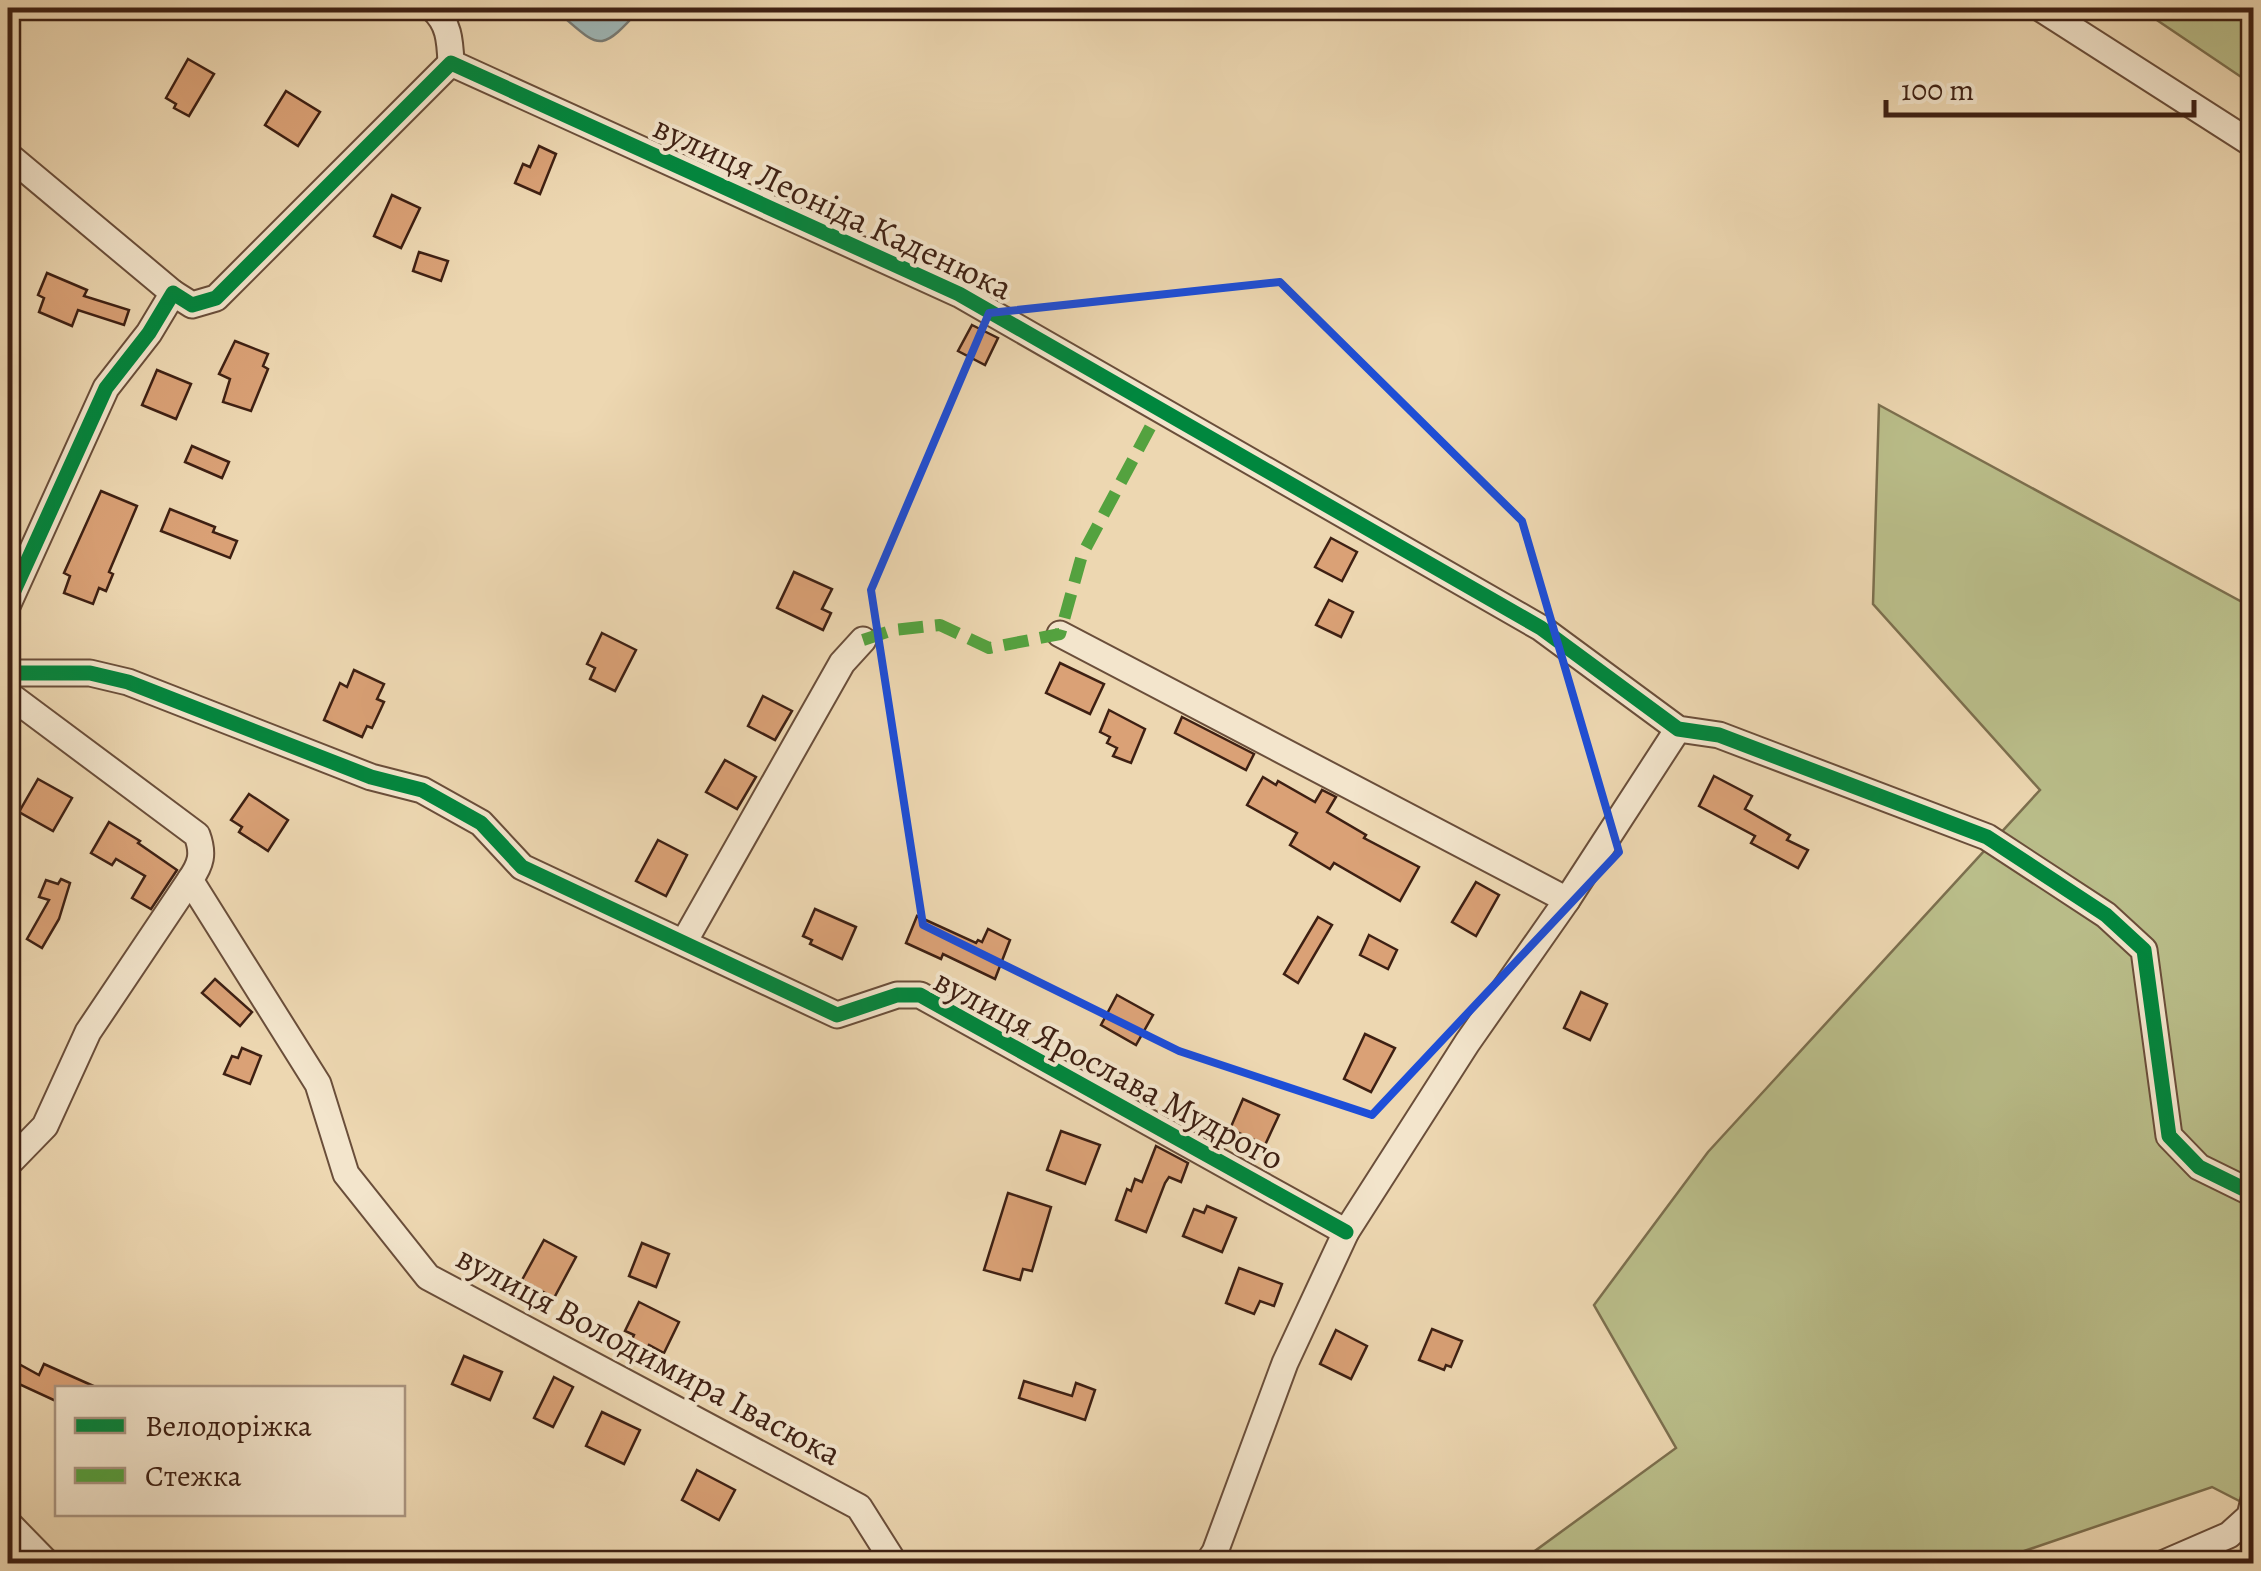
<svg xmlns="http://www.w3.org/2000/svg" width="2261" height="1571" font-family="Alegreya,serif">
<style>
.green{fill:#babe8a;stroke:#7c6f4e;stroke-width:2.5}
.water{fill:#9eb7b7;stroke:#787b75;stroke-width:2.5}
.building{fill:#daa176;stroke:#3e2013;stroke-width:2.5}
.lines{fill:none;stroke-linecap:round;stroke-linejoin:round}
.minor-casing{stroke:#6a4e3a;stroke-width:29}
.minor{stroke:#f3e5cc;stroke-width:25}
.quiet{stroke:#54a23f;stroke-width:12;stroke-dasharray:25 12;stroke-linecap:butt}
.cycleway-casing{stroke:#f3e5cc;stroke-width:21}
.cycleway{stroke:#00873e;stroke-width:15}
.marked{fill:none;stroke:#1d4ed8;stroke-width:8;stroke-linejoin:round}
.labels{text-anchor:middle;stroke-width:8;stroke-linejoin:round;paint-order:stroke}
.street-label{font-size:35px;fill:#3e2013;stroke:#f3e5cc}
</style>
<rect width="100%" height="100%" fill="#edd7b1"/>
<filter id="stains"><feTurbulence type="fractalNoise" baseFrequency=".002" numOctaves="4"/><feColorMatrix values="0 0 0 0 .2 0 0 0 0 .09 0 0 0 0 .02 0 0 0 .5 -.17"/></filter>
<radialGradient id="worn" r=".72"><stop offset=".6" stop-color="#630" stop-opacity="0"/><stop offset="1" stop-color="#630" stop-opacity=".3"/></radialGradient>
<!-- green -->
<g class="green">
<polygon points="2139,8 2253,8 2253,85"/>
<polygon points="1879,405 2253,608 2253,1508 2212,1487 1989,1563 1517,1564 1676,1448 1594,1305 1708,1152 2040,790 1873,604"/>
</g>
<!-- water -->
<path class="water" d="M553 8H641C597 57 600 47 553 8Z"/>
<!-- building -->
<g class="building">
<polygon points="188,59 214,74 189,116 174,108 176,104 166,98"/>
<polygon points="286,91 320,112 298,146 265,125"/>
<polygon points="539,146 556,154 540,194 515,183 523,164 530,167"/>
<polygon points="392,195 420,208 401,248 374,236"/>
<polygon points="419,252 448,261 441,281 413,271"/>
<polygon points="47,273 87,290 84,296 129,310 124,325 78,310 72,326 39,312 44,298 38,295"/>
<polygon points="972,325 998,338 985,365 958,351"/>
<polygon points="235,341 268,354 263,366 268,369 251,411 223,402 230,379 219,374"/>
<polygon points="157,370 191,384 176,419 142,405"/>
<polygon points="192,446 229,462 222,478 185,462"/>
<polygon points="101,491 137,506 109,572 113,574 106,591 99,588 93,604 64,593 70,576 64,573"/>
<polygon points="170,509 215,527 213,532 237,541 230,558 161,531"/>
<polygon points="1331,538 1357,552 1342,581 1315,567"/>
<polygon points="794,572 832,589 822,609 831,613 823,630 777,608"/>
<polygon points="1329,600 1353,612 1341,637 1316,625"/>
<polygon points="602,633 636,650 615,691 590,679 595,668 587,664"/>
<polygon points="1060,663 1104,684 1090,714 1046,693"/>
<polygon points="354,670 384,684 377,699 384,702 372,728 367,726 362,737 324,720 340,683 347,687"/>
<polygon points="763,696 792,711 775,740 748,726"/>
<polygon points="1109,710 1145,729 1131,763 1113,756 1117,748 1107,743 1110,737 1100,732"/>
<polygon points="1182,717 1254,754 1246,770 1175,733"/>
<polygon points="725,760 756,777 737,809 706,792"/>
<polygon points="1714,776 1752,796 1745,809 1790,835 1787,840 1808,850 1798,868 1751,843 1755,836 1699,806"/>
<polygon points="1263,777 1276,785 1278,781 1315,802 1322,790 1336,797 1327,812 1366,835 1364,838 1419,867 1400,901 1334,863 1330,869 1290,845 1297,833 1247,805"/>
<polygon points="38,779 72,798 53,831 19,812"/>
<polygon points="249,794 288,820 268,851 239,832 242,827 231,820"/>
<polygon points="109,822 140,841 138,843 177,870 151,909 132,898 145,876 116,859 112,865 91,853"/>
<polygon points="658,840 687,855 666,896 636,881"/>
<polygon points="61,879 70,883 59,919 42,948 27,939 49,900 39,897 46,880 58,884"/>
<polygon points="1476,882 1499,895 1476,936 1452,922"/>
<polygon points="815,909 856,927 842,959 810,944 812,940 803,936"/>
<polygon points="917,916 976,943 978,940 982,942 988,929 1010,940 995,979 943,954 941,959 906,943"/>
<polygon points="1318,917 1332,925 1298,983 1284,974"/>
<polygon points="1369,935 1397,950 1388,969 1360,955"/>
<polygon points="215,979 252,1012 240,1026 202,993"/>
<polygon points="1581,992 1607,1004 1590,1040 1564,1028"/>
<polygon points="1117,995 1153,1015 1136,1045 1101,1025"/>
<polygon points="1365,1034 1395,1048 1371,1092 1344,1079"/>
<polygon points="242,1048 261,1056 250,1084 224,1074 232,1056 238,1058"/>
<polygon points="1243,1099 1279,1115 1265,1145 1230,1129"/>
<polygon points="1061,1131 1100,1145 1085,1184 1047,1170"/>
<polygon points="1156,1146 1188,1163 1181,1182 1169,1177 1165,1183 1146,1232 1116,1220 1127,1189 1131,1191 1135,1179 1142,1182"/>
<polygon points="1008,1193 1051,1207 1032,1271 1023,1269 1020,1280 984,1270"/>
<polygon points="1207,1206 1236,1218 1222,1252 1183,1236 1194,1209 1204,1213"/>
<polygon points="544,1240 576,1257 554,1298 522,1280"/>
<polygon points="642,1243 669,1254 656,1287 629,1276"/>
<polygon points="1239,1268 1282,1284 1274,1306 1260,1301 1254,1314 1226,1303"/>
<polygon points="639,1302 679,1322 664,1353 649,1345 646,1350 631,1342 634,1335 625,1331"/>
<polygon points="1432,1329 1462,1341 1451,1367 1446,1365 1444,1370 1419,1360"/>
<polygon points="1336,1330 1367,1346 1351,1379 1320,1364"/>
<polygon points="464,1356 502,1372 490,1400 452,1384"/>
<polygon points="8,1358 39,1375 44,1364 98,1388 58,1388 58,1402 8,1379"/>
<polygon points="554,1377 573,1387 553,1427 534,1418"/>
<polygon points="1024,1381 1072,1396 1076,1383 1095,1390 1085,1420 1019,1398"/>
<polygon points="602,1412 640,1430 624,1464 586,1446"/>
<polygon points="697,1470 735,1490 719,1520 682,1500"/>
</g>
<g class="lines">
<defs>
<g id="minor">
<path d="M432 8C449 23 450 40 451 63"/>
<polyline points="2040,8 2254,145"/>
<polyline points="8,155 173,293"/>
<polyline points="8,604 106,388 149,333 173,293 192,305 216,298 451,63 959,294 1541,628 1678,729 1719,735 1987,837 2106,915 2144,950 2169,1136 2199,1167 2254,1194"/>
<polyline points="1060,634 1567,900"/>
<polyline points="8,673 90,673 128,682 371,777 422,790 481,823 522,867 837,1015 897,995 920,995 1346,1232"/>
<path d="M8 694 197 835C204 854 201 864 190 880L318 1084 346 1174 428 1277 859 1507 895 1564"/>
<polyline points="684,942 842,663 863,640"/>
<polyline points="8,1164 45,1126 88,1032 190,880"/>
<polyline points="8,1523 48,1564"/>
<polyline points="8,1559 46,1562"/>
<polyline points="1207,1564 1215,1552 1285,1363 1346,1232 1467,1043 1567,900 1678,729"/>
<polyline points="2162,1564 2229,1535 2250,1516 2254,1499"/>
</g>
</defs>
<!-- minor casing -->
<use href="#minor" class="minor-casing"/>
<!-- minor -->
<use href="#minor" class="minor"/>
<!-- quiet -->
<polyline class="quiet" points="863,640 893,630 940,625 989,648 1060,634 1082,555 1160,409"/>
<defs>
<g id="cycleway">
<polyline points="8,604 106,388 149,333 173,293 192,305 216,298 451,63 959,294 1541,628 1678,729 1719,735 1987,837 2106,915 2144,950 2169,1136 2199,1167 2254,1194"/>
<polyline points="8,673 90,673 128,682 371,777 422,790 481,823 522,867 837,1015 897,995 920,995 1346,1232"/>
</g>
</defs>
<!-- cycleway casing -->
<use href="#cycleway" class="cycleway-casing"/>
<!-- cycleway -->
<use href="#cycleway" class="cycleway"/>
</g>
<!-- marked area -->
<path class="marked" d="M1280 282 1522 521 1619 852 1372 1115 1179 1051 923 925 871 590 989 313Z"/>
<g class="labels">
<!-- street labels -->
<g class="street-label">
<text transform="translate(833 207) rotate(25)" y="12">вулиця Леоніда Каденюка</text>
<text transform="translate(1109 1069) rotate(28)" y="12">вулиця Ярослава Мудрого</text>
<text transform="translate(649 1355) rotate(28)" y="12">вулиця Володимира Івасюка</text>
</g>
</g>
<!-- margin -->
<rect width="2261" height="1571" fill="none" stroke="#edd7b1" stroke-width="40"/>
<rect x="10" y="10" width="2241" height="1551" fill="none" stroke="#3e2013" stroke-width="5"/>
<rect x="20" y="20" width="2221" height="1531" fill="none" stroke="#3e2013" stroke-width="2.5"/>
<!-- legend -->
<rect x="55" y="1386" width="350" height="130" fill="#f3e5cc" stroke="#ab9682" stroke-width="2.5"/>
<rect x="75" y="1418" width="50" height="15" fill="#00873e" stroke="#ab9682" stroke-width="2.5"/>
<text x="145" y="1436" font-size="30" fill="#3e2013">Велодоріжка</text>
<rect x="75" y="1468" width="50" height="15" fill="#54a23f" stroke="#ab9682" stroke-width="2.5"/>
<text x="145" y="1486" font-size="30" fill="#3e2013">Стежка</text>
<!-- scale -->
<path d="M1886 100v15h308v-15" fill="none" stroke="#3e2013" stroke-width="5"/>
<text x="1901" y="100" font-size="30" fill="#3e2013" stroke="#f3e5cc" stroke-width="8" paint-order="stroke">100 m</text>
<rect width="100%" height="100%" filter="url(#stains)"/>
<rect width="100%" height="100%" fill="url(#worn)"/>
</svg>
